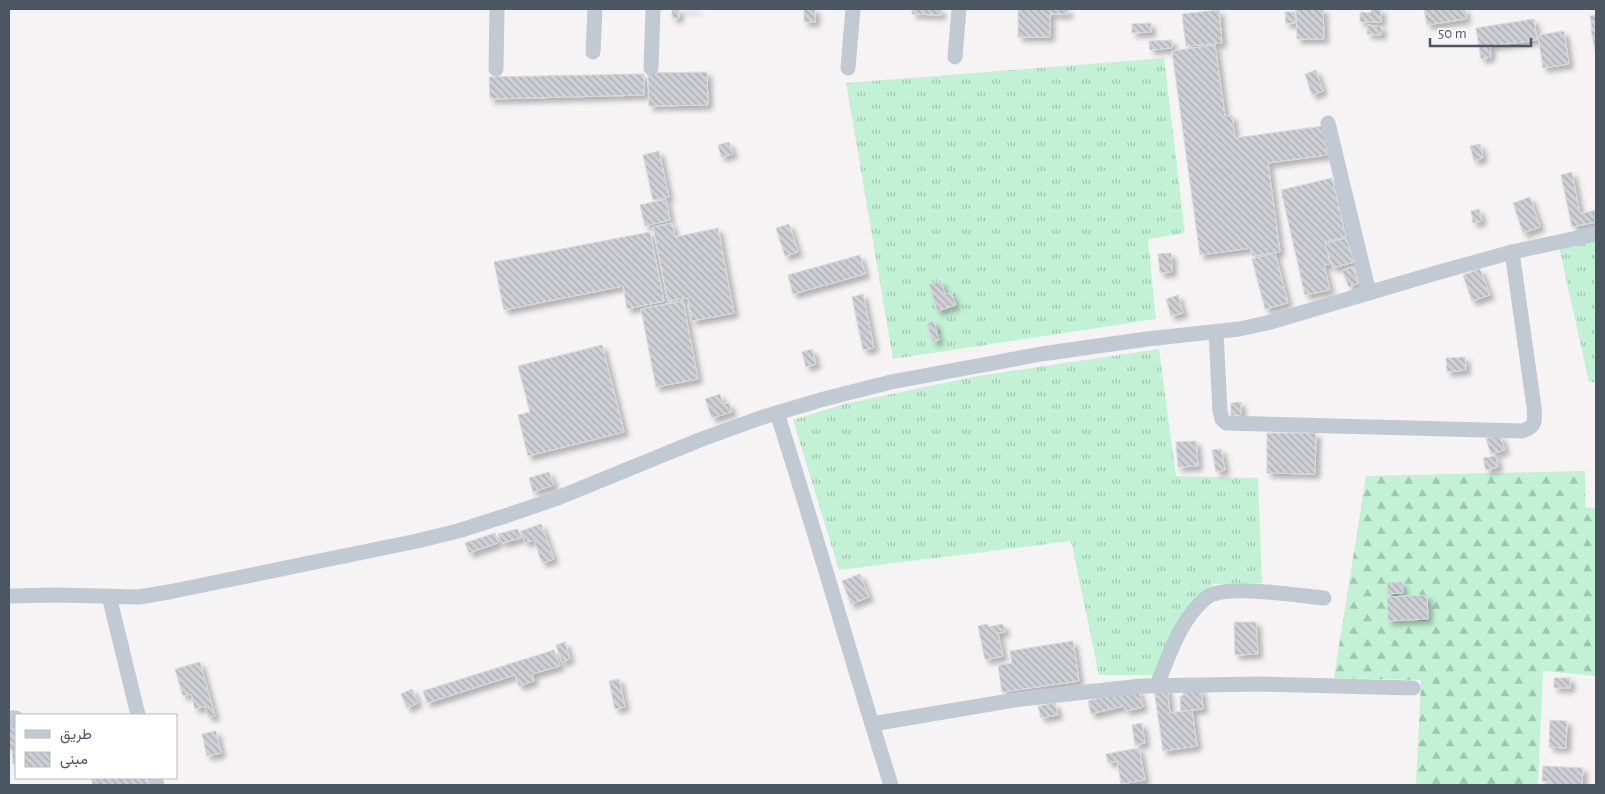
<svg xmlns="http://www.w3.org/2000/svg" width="1605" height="794" font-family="'Alegreya Sans',Vazirmatn,sans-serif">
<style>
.grass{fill:url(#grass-tufts)}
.forest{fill:url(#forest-firs)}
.building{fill:url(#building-back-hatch);stroke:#d7d9de;filter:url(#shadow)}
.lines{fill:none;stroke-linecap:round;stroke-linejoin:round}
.minor{stroke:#c1cad2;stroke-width:15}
</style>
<defs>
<pattern id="grass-tufts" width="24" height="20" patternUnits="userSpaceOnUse" patternTransform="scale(1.25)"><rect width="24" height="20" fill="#c3f1d5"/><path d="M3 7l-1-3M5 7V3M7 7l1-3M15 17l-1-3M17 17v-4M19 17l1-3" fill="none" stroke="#a0c6b0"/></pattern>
<pattern id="forest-firs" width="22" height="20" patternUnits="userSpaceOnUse" patternTransform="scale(1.25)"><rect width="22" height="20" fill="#c3f1d5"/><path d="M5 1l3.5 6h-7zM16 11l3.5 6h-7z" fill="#a0c6b0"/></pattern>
<pattern id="building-back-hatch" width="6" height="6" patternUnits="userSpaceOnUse" patternTransform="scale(1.25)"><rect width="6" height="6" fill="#cdcfd5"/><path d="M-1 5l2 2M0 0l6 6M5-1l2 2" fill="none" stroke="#a8abb0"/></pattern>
<filter id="shadow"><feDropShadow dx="4.5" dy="4.5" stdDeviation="2.5" flood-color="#0004"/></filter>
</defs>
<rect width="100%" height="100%" fill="#f5f3f3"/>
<!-- grass -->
<g class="grass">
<polygon points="1164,58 1185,233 1148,239 1156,319 893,359 846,83"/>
<polygon points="1596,234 1596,382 1589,382 1558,243"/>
<polygon points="1159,349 1176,476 1258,478 1262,583 1213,584 1183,614 1154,675 1099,675 1071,541 839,570 793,420 844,404 978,376"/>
</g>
<!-- forest -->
<polygon class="forest" points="1585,471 1585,507 1596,508 1596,676 1543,671 1538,785 1416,785 1421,680 1334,678 1366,476"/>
<!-- building -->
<g class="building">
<polygon points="672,9 697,9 678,10 679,18 672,18"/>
<rect x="804" y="9" width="11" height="13"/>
<polygon points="912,9 941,9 941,15 912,14"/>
<polygon points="1018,9 1068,9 1068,14 1050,14 1050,37 1018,37"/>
<polygon points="1296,9 1323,9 1324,39 1297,39"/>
<polygon points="1371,9 1381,9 1381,22 1360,22 1360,12 1371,13"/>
<polygon points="1424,9 1465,9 1466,19 1427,25"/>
<polygon points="1219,10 1222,43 1186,46 1182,14"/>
<polygon points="1285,12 1295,12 1295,23 1286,24"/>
<polygon points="1596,15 1596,29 1592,30 1590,16"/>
<polygon points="1534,19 1537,40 1490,46 1491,57 1481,59 1476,28"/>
<polygon points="1151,23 1151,32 1132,33 1132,24"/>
<polygon points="1368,25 1382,27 1381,35 1367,34"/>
<polygon points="1596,28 1596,56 1591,30"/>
<polygon points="1564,31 1569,64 1543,68 1538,35"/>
<polygon points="1172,40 1172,48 1150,50 1149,41"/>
<polygon points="1215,45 1225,116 1232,115 1235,138 1323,126 1327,155 1268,163 1280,252 1252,256 1251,248 1200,255 1172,51"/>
<polygon points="1316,70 1323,91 1312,95 1305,74"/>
<polygon points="707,72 708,105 649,106 648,73"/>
<polygon points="644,74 644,95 490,99 489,77"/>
<polygon points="729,142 733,154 721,157 718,145"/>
<polygon points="1480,144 1483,158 1474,161 1470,146"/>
<polygon points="659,151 669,197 653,200 643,155"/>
<polygon points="1572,172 1580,214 1596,210 1596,222 1572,227 1561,175"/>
<polygon points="1332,178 1346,237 1325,242 1330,264 1324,265 1330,290 1305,295 1281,190"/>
<polygon points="1530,197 1540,227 1523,233 1513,203"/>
<polygon points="666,199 670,220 645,226 640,205"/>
<polygon points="1479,209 1482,221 1473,223 1471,211"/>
<polygon points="672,223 675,237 718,228 734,313 692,321 688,298 668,301 653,227"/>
<polygon points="789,224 798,252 785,256 776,228"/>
<polygon points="650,232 664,301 627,309 623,286 504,310 494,262"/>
<polygon points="1346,238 1354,262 1333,268 1325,244"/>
<polygon points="1171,253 1172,272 1160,273 1158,254"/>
<polygon points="1275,253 1288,303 1265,309 1252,259"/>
<polygon points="860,255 865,274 793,294 788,275"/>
<polygon points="1352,267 1359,283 1349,287 1342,271"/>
<polygon points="1480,269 1490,295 1472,301 1463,275"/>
<polygon points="941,281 945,294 951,292 956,305 937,311 929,284"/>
<polygon points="863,294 874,348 863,350 852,297"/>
<polygon points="1178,295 1183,313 1171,316 1166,299"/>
<polygon points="683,301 698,379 656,387 641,309"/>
<polygon points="934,321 939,340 933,342 927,323"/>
<polygon points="602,345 624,432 528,456 518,415 530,412 518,366"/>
<polygon points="812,349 816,364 806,367 802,352"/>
<polygon points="1465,357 1466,370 1447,372 1446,358"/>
<polygon points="720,394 723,404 729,403 732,412 712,418 705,399"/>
<polygon points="1241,402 1241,415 1231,416 1231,403"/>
<polygon points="1267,433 1316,433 1315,474 1267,473"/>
<polygon points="1500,435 1505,450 1491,454 1486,439"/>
<polygon points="1196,441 1198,466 1178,467 1176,442"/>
<polygon points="1221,449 1225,470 1216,472 1212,450"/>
<polygon points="1496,456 1498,467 1486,470 1483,458"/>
<polygon points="549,472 554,485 533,492 529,478"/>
<polygon points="541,524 554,559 542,563 534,540 525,543 521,531"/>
<polygon points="518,529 521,538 502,543 498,534"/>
<polygon points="495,533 498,543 469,553 465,543"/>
<polygon points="860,574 869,597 851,604 842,581"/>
<polygon points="1402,582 1403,593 1388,594 1387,583"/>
<polygon points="1427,595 1428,619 1388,621 1387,597"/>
<polygon points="1234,622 1256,622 1258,654 1235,655"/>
<polygon points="987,624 988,627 1003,624 1005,632 998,633 1003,656 985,660 978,626"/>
<polygon points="1073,641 1079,681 1002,692 998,665 1012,663 1010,651"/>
<polygon points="565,642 570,659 562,662 556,645"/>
<polygon points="554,650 560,666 532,674 534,681 519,686 515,675 427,703 423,691"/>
<polygon points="200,662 215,716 208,717 205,706 195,709 191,694 183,696 175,669"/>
<rect x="1554" y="678" width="16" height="10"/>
<polygon points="619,679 625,707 615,709 609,681"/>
<polygon points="1167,687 1170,713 1192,710 1197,746 1163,751 1154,689"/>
<polygon points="412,689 418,703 407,708 401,694"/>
<polygon points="1138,689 1143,707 1126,711 1124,706 1091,714 1088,701"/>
<polygon points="1201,689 1203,709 1181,711 1180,696 1183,696 1183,690"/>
<polygon points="1055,703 1058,715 1041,718 1038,706"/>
<polygon points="1550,720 1567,721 1566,748 1549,747"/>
<polygon points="9,722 16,722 16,764 13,764 12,750 9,750"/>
<polygon points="1142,723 1145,743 1135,745 1132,725"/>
<polygon points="216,731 221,753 207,756 202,734"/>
<polygon points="1139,748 1145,780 1121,784 1117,761 1108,763 1106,754"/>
<polygon points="1543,766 1583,768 1582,785 1551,785 1551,782 1542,781"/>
<polygon points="91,778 146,778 148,785 93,785"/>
</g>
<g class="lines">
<!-- minor -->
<g class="minor">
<polyline points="593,52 595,9"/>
<polyline points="955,57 959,9"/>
<polyline points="651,68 653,9"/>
<polyline points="848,68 853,9"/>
<polyline points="496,69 497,9"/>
<polyline points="1328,123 1369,293"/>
<path d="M1216 332 1220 411 1222 419 1226 423 1522 431C1536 427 1535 421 1534 407L1512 252"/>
<path d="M777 413C817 537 852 662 891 785"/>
<polyline points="9,596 58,595 139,597 169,592 417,541 458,531 505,516 555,499 702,439 763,417 824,399 891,382 1041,354 1147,339 1239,329 1267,323 1436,273 1512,252 1596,234"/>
<polyline points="109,596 138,715"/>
<path d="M1157 685C1169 656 1180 619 1206 598 1224 583 1300 596 1324 598"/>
<polyline points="9,718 16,718"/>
<polyline points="872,724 1021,699 1142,686 1259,684 1413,688"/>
<polyline points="155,778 157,785"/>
</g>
</g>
<!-- border -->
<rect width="1605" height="794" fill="none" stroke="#4a5661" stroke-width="20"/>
<!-- legend -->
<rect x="15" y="714" width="162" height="65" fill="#ffffff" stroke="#b7bbc0"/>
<rect x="25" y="730" width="25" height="8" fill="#c1cad2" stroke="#b7bbc0"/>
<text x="60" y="739" font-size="15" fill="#4a5661">طريق</text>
<rect x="25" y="752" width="25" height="15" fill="url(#building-back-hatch)" stroke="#b7bbc0"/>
<text x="60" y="764" font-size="15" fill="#4a5661">مبنى</text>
<!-- scale -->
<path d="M1430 38v8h101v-8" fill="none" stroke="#4a5661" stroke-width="2.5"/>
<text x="1438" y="38" font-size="15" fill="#4a5661" stroke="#ffffff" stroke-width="4" paint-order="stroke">50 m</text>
</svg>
